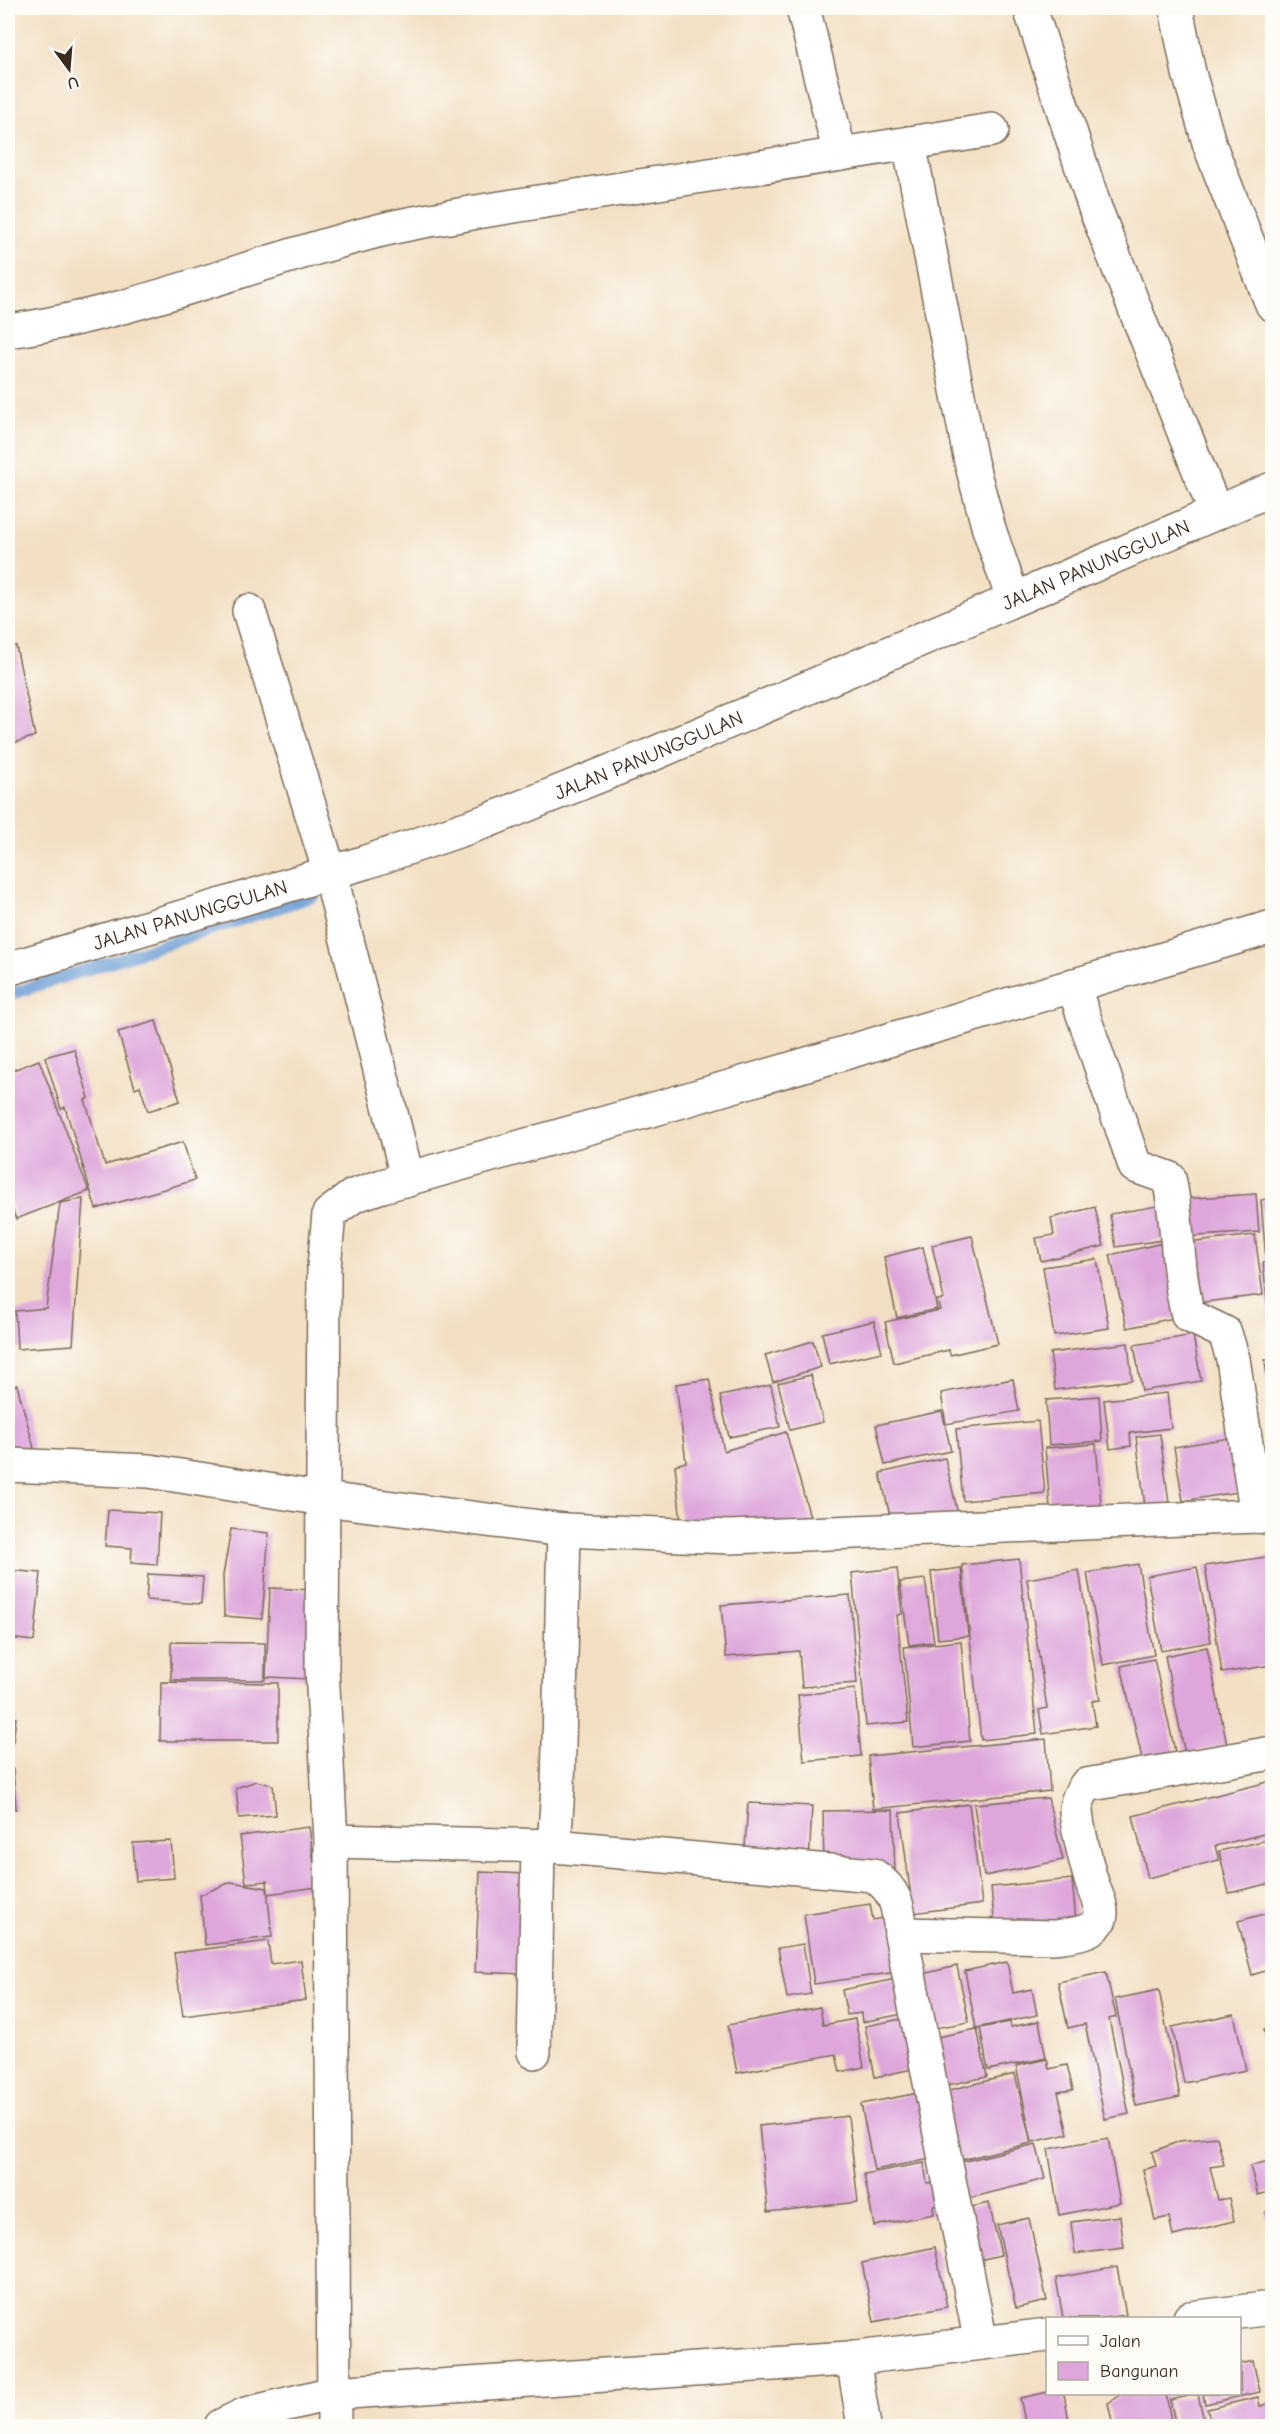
<svg xmlns="http://www.w3.org/2000/svg" width="1280" height="2434" font-family="'Comic Neue',sans-serif">
<style>
.lines{fill:none;stroke-linecap:round;stroke-linejoin:round}
.stream{stroke:#6a9cd5;stroke-width:12}
.building{fill:#dea6db}
.minor-casing{stroke:#7b6a58;stroke-width:36}
.major-casing{stroke:#7b6a58;stroke-width:36}
.minor{stroke:#fff;stroke-width:33}
.major{stroke:#fff;stroke-width:33}
.labels{text-anchor:middle;stroke-width:6;stroke-linejoin:round;paint-order:stroke}
.street-label{font-size:20px;fill:#3b2a1e;stroke:#fdfcf7}
</style>
<rect width="100%" height="100%" fill="#fdfcf7"/>
<filter id="ink" filterUnits="userSpaceOnUse"><feTurbulence type="fractalNoise" baseFrequency=".0167" numOctaves="2"/><feDisplacementMap in="SourceGraphic" scale="12" xChannelSelector="R" yChannelSelector="G"/><feConvolveMatrix kernelMatrix="1 2 1 2 8 2 1 2 1" color-interpolation-filters="sRGB"/></filter>
<filter id="wash" filterUnits="userSpaceOnUse"><feTurbulence type="fractalNoise" baseFrequency=".008" numOctaves="4" result="noise"/><feDisplacementMap in="SourceGraphic" scale="24" xChannelSelector="R" yChannelSelector="G"/><feGaussianBlur stdDeviation="1.35" result="paint"/><feColorMatrix in="noise" values="0 0 0 0 0 0 0 0 0 0 0 0 0 0 0 0 0 1.4 0 .05"/><feComposite in="paint" operator="in"/></filter>
<g filter="url(#wash)">
<rect width="100%" height="100%" fill="#f3e0c4"/>
<g class="lines">
<!-- stream -->
<polyline class="stream" points="8,995 314,896"/>
</g>
<g id="blocks">
<!-- building -->
<g class="building">
<polygon points="16,646 35,736 8,745 8,647"/>
<polygon points="156,1021 180,1101 148,1111 140,1086 135,1088 118,1032"/>
<polygon points="74,1049 89,1098 85,1100 105,1165 183,1142 195,1180 96,1209 65,1107 61,1109 45,1057"/>
<polygon points="39,1060 89,1191 16,1219 8,1198 8,1072"/>
<polygon points="1256,1194 1259,1232 1183,1237 1180,1199"/>
<polygon points="1272,1198 1272,1259 1266,1260 1261,1200"/>
<polygon points="83,1199 73,1345 17,1349 15,1311 46,1308 60,1203"/>
<polygon points="1169,1204 1175,1238 1116,1247 1110,1214"/>
<polygon points="1095,1207 1104,1246 1041,1261 1036,1238 1054,1235 1051,1218"/>
<polygon points="1255,1235 1263,1295 1196,1303 1188,1243"/>
<polygon points="972,1236 998,1344 950,1355 949,1350 894,1363 885,1322 940,1310 937,1300 944,1299 932,1245"/>
<polygon points="1163,1243 1179,1317 1127,1328 1110,1255"/>
<polygon points="923,1247 937,1309 897,1318 884,1257"/>
<polygon points="1097,1259 1109,1328 1054,1336 1043,1267"/>
<polygon points="1272,1262 1272,1326 1270,1326 1263,1263"/>
<polygon points="8,1291 12,1311 8,1312"/>
<polygon points="874,1321 882,1352 829,1364 822,1333"/>
<polygon points="1193,1335 1201,1381 1142,1391 1134,1345"/>
<polygon points="813,1341 821,1367 773,1382 765,1355"/>
<polygon points="1128,1343 1132,1380 1055,1390 1050,1353"/>
<polygon points="1265,1360 1272,1360 1272,1419 1271,1419"/>
<polygon points="811,1375 823,1422 790,1430 778,1383"/>
<polygon points="709,1379 724,1451 786,1432 814,1531 682,1532 675,1465 686,1462 676,1384"/>
<polygon points="1013,1379 1019,1411 946,1424 941,1393"/>
<polygon points="17,1385 34,1448 8,1455 8,1387"/>
<polygon points="771,1385 780,1427 729,1437 720,1396"/>
<polygon points="1167,1393 1171,1428 1130,1433 1131,1446 1110,1449 1104,1400"/>
<polygon points="1099,1396 1102,1441 1049,1445 1046,1400"/>
<polygon points="942,1411 951,1451 885,1465 876,1425"/>
<polygon points="1038,1421 1045,1493 963,1501 956,1429"/>
<polygon points="1160,1434 1170,1511 1146,1514 1136,1437"/>
<polygon points="1235,1437 1244,1491 1183,1501 1174,1447"/>
<polygon points="1096,1444 1102,1515 1051,1519 1045,1448"/>
<polygon points="945,1458 958,1514 893,1529 880,1473"/>
<polygon points="108,1510 160,1513 157,1565 131,1563 132,1548 105,1546"/>
<polygon points="231,1529 269,1533 262,1619 224,1616 223,1575"/>
<polygon points="1272,1556 1272,1665 1222,1673 1205,1566"/>
<polygon points="1019,1559 1037,1734 981,1740 962,1565"/>
<polygon points="1138,1564 1154,1655 1103,1665 1087,1573"/>
<polygon points="1197,1567 1211,1642 1161,1651 1147,1576"/>
<polygon points="897,1568 902,1614 897,1615 908,1722 866,1726 852,1573"/>
<polygon points="961,1568 968,1636 938,1639 931,1572"/>
<polygon points="8,1570 41,1573 34,1641 8,1638"/>
<polygon points="1079,1570 1100,1700 1092,1701 1096,1726 1043,1734 1039,1710 1047,1708 1027,1579"/>
<polygon points="148,1574 203,1577 201,1604 146,1600"/>
<polygon points="925,1579 934,1642 909,1645 900,1582"/>
<polygon points="270,1588 315,1590 311,1679 266,1677"/>
<polygon points="850,1595 857,1683 802,1687 799,1651 726,1657 721,1605"/>
<polygon points="961,1641 970,1741 913,1747 904,1647"/>
<polygon points="171,1642 265,1643 265,1680 171,1680"/>
<polygon points="1207,1647 1227,1745 1185,1754 1165,1656"/>
<polygon points="1154,1659 1177,1760 1144,1767 1121,1666"/>
<polygon points="161,1682 278,1683 278,1741 160,1741"/>
<polygon points="855,1689 861,1756 804,1761 798,1695"/>
<polygon points="8,1717 16,1718 13,1742 8,1742"/>
<polygon points="1046,1739 1050,1791 873,1809 868,1756"/>
<polygon points="8,1769 13,1769 16,1809 8,1809"/>
<polygon points="256,1781 273,1785 276,1815 239,1818 236,1788"/>
<polygon points="1272,1781 1272,1832 1215,1846 1219,1860 1148,1878 1133,1816"/>
<polygon points="1048,1798 1063,1860 984,1876 974,1804"/>
<polygon points="748,1803 812,1806 809,1864 744,1861"/>
<polygon points="969,1804 982,1904 913,1913 900,1813"/>
<polygon points="893,1810 895,1875 824,1867 823,1811"/>
<polygon points="309,1827 317,1887 268,1894 267,1881 246,1883 240,1836"/>
<polygon points="1272,1839 1272,1883 1229,1893 1219,1851"/>
<polygon points="171,1841 174,1878 136,1881 133,1843"/>
<polygon points="480,1872 527,1874 522,1974 475,1972"/>
<polygon points="1072,1879 1076,1922 995,1930 991,1887"/>
<polygon points="231,1882 267,1888 272,1937 205,1945 200,1895"/>
<polygon points="870,1904 873,1920 895,1916 904,1971 814,1984 804,1914"/>
<polygon points="1272,1912 1272,1969 1252,1975 1238,1921"/>
<polygon points="268,1941 271,1964 301,1960 306,2000 183,2016 174,1953"/>
<polygon points="803,1944 811,1994 787,1998 778,1948"/>
<polygon points="1007,1962 1013,1993 1032,1989 1037,2015 976,2028 965,1971"/>
<polygon points="957,1966 969,2022 930,2029 918,1975"/>
<polygon points="1106,1972 1116,2017 1109,2019 1129,2114 1105,2119 1085,2024 1068,2028 1058,1982"/>
<polygon points="896,1979 903,2014 862,2022 861,2013 847,2015 842,1990"/>
<polygon points="1159,1990 1180,2097 1136,2106 1115,1999"/>
<polygon points="820,2007 823,2025 855,2019 864,2067 840,2072 836,2054 737,2073 728,2025"/>
<polygon points="1234,2014 1246,2070 1184,2083 1172,2027"/>
<polygon points="912,2017 922,2067 875,2077 865,2026"/>
<polygon points="1039,2021 1046,2058 988,2070 980,2028 1010,2022 1011,2027"/>
<polygon points="1272,2027 1272,2060 1264,2029"/>
<polygon points="977,2029 987,2077 937,2087 927,2039"/>
<polygon points="1047,2059 1049,2069 1067,2065 1073,2090 1058,2092 1068,2134 1032,2142 1016,2066"/>
<polygon points="1015,2074 1031,2143 953,2162 937,2093"/>
<polygon points="924,2092 936,2158 874,2170 861,2104"/>
<polygon points="848,2116 858,2202 768,2212 759,2126"/>
<polygon points="1217,2137 1224,2165 1210,2167 1218,2200 1229,2198 1234,2221 1173,2236 1169,2217 1155,2220 1143,2170 1156,2166 1152,2152 1180,2141"/>
<polygon points="1108,2138 1120,2203 1059,2215 1048,2149"/>
<polygon points="1036,2144 1045,2179 962,2200 953,2164"/>
<polygon points="1272,2160 1272,2191 1258,2195 1250,2166"/>
<polygon points="924,2163 927,2183 938,2182 942,2204 933,2206 934,2214 874,2226 864,2174"/>
<polygon points="989,2203 1001,2255 979,2260 967,2208"/>
<polygon points="1272,2211 1272,2236 1266,2212"/>
<polygon points="1120,2216 1124,2248 1075,2254 1071,2222"/>
<polygon points="1029,2218 1047,2301 1016,2308 997,2225"/>
<polygon points="935,2247 947,2307 874,2322 862,2263"/>
<polygon points="1117,2267 1126,2315 1103,2318 1063,2318 1056,2278"/>
<polygon points="1253,2361 1260,2392 1205,2404 1203,2394 1240,2394 1240,2364"/>
<polygon points="1048,2392 1064,2394 1070,2426 1026,2426 1020,2398"/>
<polygon points="1121,2394 1166,2394 1172,2426 1113,2426 1108,2403"/>
<polygon points="1198,2394 1205,2426 1176,2426 1170,2400"/>
<polygon points="1258,2397 1260,2406 1272,2403 1272,2426 1212,2426 1207,2409"/>
</g>
</g>
</g>
<g filter="url(#ink)">
<use href="#blocks" fill-opacity="0" stroke="#7b6a58" stroke-width="1.5"/>
<g class="lines">
<defs>
<g id="minor">
<polyline points="803,8 840,154"/>
<polyline points="1030,8 1095,208 1216,513"/>
<polyline points="1176,8 1189,73 1210,146 1272,304"/>
<polyline points="909,143 971,462 989,529 1013,599"/>
<path d="M8 331C139 313 262 258 390 228 418 221 447 218 476 212L992 130"/>
<polyline points="249,611 330,873 408,1180"/>
<path d="M1073 985 1135 1166 1169 1178C1179 1223 1176 1270 1188 1315L1225 1333 1233 1359 1257 1516"/>
<polyline points="8,1465 149,1471 324,1499 564,1530 730,1537 1257,1516 1272,1518"/>
<polyline points="331,1841 554,1846 558,1788 564,1530"/>
<path d="M554 1846 873 1875C896 1890 899 1907 901 1934L981 2343"/>
<path d="M901 1934 1054 1937C1069 1935 1093 1934 1100 1919 1104 1908 1095 1893 1092 1883 1087 1867 1077 1826 1076 1811 1076 1800 1081 1793 1086 1785L1272 1753"/>
<polyline points="534,2052 538,1847"/>
<polyline points="1190,2318 1272,2308"/>
<polyline points="853,2358 864,2426"/>
<polyline points="221,2426 246,2414 333,2393 848,2359 1048,2335"/>
<polyline points="334,2426 331,1841 322,1668 324,1267 329,1214 353,1196 382,1186 658,1108 1272,927"/>
</g>
<g id="major">
<path id="s1" d="M8 969 366 862 487 821 646 757 1272 489"/>
</g>
</defs>
<!-- minor casing -->
<use href="#minor" class="minor-casing"/>
<!-- major casing -->
<use href="#major" class="major-casing"/>
<!-- minor -->
<use href="#minor" class="minor"/>
<!-- major -->
<use href="#major" class="major"/>
</g>
</g>
<g class="labels">
<!-- street labels -->
<g class="street-label">
<text dy="7" stroke="none"><textPath href="#s1" startOffset="1162">JALAN PANUNGGULAN</textPath></text>
<text dy="7" stroke="none"><textPath href="#s1" startOffset="676">JALAN PANUNGGULAN</textPath></text>
<text dy="7" stroke="none"><textPath href="#s1" startOffset="190">JALAN PANUNGGULAN</textPath></text>
</g>
</g>
<!-- margin -->
<rect width="1280" height="2434" fill="none" stroke="#fdfcf7" stroke-width="30"/>
<!-- legend -->
<rect x="1046" y="2317" width="195" height="78" fill="#fdfcf7" stroke="#afa8a0" stroke-width="1.5"/>
<rect x="1058" y="2336" width="30" height="9" fill="#ffffff" stroke="#afa8a0" stroke-width="1.5"/>
<text x="1100" y="2347" font-size="18" fill="#3b2a1e">Jalan</text>
<rect x="1058" y="2362" width="30" height="18" fill="#dea6db" stroke="#afa8a0" stroke-width="1.5"/>
<text x="1100" y="2377" font-size="18" fill="#3b2a1e">Bangunan</text>
<!-- north arrow -->
<g transform="translate(69 69) rotate(164)" stroke="#fdfcf7" stroke-width="4.5" paint-order="stroke">
<path d="M0-4.5L10 22L0 15L-10 22Z" fill="#3b2a1e"/>
<text y="-9" font-size="16" font-weight="bold" text-anchor="middle" fill="#3b2a1e">U</text>
</g>
</svg>
